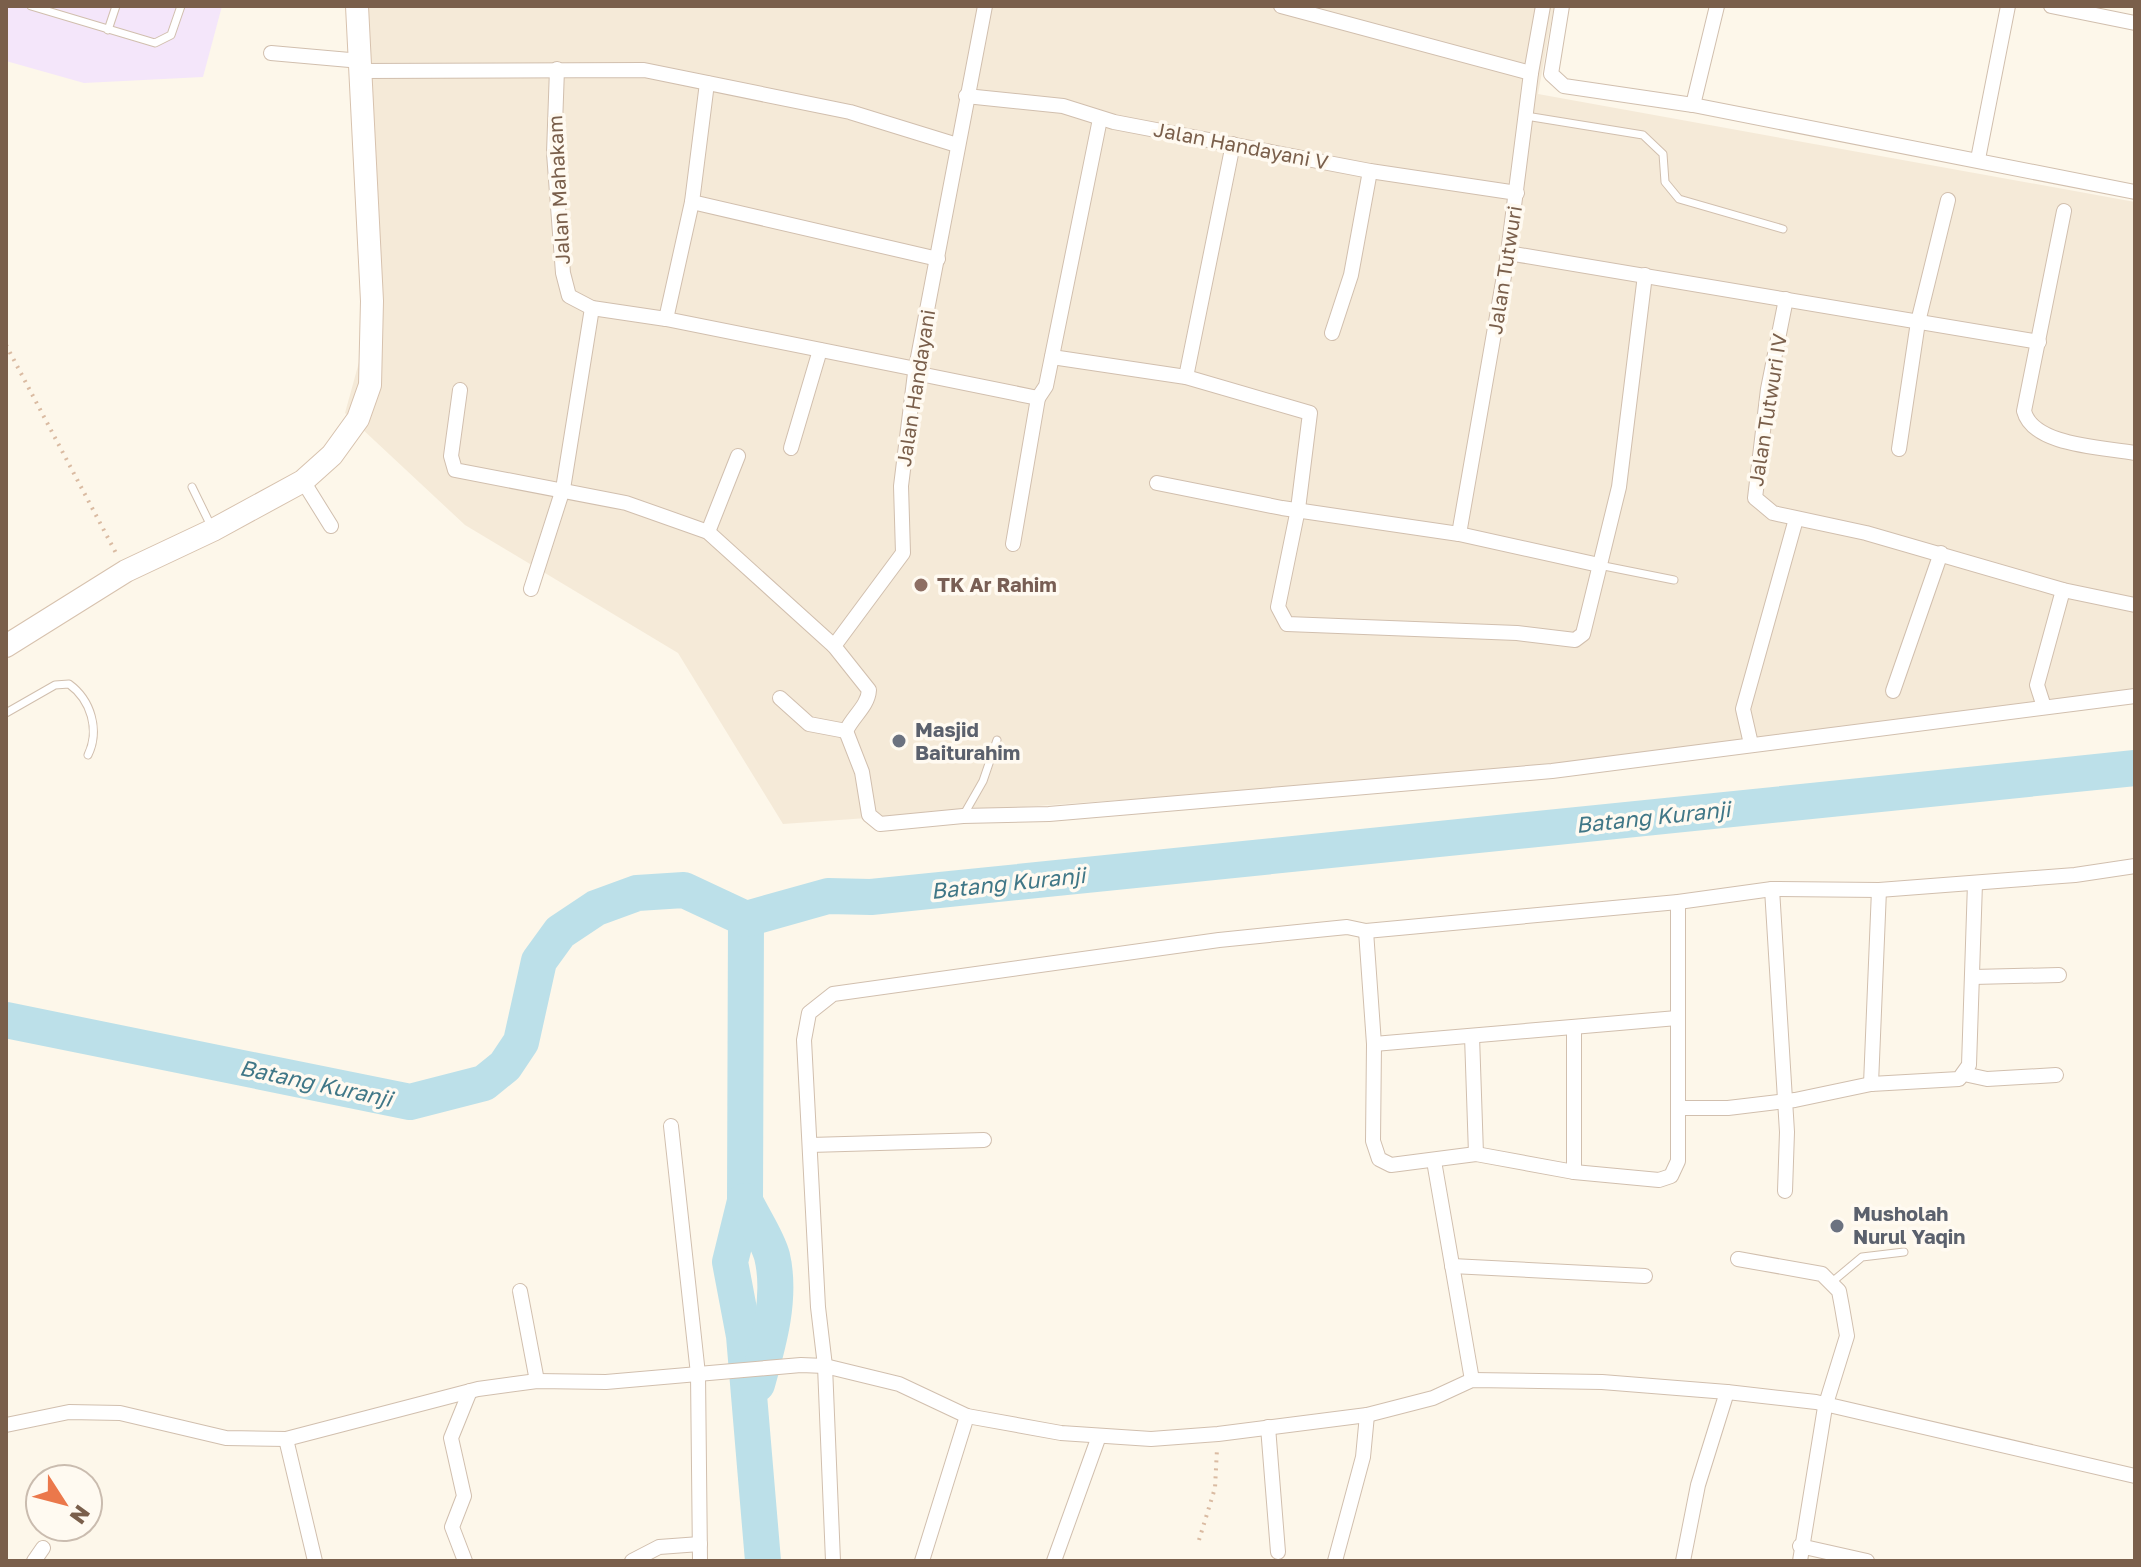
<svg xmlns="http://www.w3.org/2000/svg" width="2141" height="1567" font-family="'Golos Text',sans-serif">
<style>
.residential{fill:#f5ead8}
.education{fill:#f4e6fa}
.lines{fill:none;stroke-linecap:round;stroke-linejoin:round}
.river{stroke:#bce0e9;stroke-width:36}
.lane-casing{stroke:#d1bfae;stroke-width:9}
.street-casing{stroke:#d1bfae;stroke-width:16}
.secondary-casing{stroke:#d7c2ae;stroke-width:24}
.path{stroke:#dabba2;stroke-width:4;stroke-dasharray:2 6;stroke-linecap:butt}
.lane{stroke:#fff;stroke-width:7}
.street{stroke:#fff;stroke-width:14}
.secondary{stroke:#fff;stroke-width:22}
.education-dot{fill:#8d6e63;stroke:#fffaf1;stroke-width:3}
.worship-dot{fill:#6b7280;stroke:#fffaf1;stroke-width:3}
.labels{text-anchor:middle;stroke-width:7;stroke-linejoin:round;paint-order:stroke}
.street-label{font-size:20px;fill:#7a5f4b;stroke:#fffaf1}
.education-label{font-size:20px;font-weight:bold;fill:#785e54;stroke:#fffaf1;text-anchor:start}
.worship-label{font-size:20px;font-weight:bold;fill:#5b616d;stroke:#fffaf1;text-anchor:start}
.water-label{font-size:22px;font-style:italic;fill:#407787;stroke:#fffaf1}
</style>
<rect width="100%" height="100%" fill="#fdf7ea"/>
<!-- residential -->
<polygon class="residential" points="348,6 1554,6 1538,94 2135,202 2135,702 1475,775 783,824 678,653 465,525 345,413 369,326"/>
<!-- education -->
<polygon class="education" points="6,6 222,6 203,77 84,83 6,61"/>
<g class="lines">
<!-- river -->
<g class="river">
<polyline points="746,919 745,1201 730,1262 744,1336 763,1561"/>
<polyline points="6,1020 410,1102 484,1083 505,1066 521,1042 539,961 560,932 596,908 637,893 684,890 746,919 828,896 871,897 2135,768"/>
<path d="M745 1201C753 1218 767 1238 772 1256 782 1298 768 1345 757 1384"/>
</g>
<defs>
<g id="lane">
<polyline points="31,6 155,43 171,35 181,6"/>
<polyline points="108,30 116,6"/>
<polyline points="1526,116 1643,135 1663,154 1665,182 1679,199 1783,229"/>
<polyline points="192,487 212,528"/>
<polyline points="1599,565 1674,580"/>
<path d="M6 713 55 685 69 684C91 700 100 730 88 755"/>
<polyline points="963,816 983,781 997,740"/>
<polyline points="1832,1282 1862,1257 1904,1252"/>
</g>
<g id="street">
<polyline points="1281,6 1531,73"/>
<polyline points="1562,6 1551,74 1564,86 1693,105 2135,192"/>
<polyline points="2051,6 2135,23"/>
<polyline points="271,53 361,61"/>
<polyline points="557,69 554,153 563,273 569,296 592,308 666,319 916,369"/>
<polyline points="361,71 644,70 850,112 957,145"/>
<polyline points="966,96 1063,106 1114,122 1370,171 1517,193"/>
<polyline points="1693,105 1717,6"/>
<polyline points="1978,159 2008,6"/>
<polyline points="692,202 938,259"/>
<path d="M2064 211 2024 411C2033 446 2103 447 2135 453"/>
<polyline points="1508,253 2039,342"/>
<polyline points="1786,299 1768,389 1755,498 1773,513 1866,533 2063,590 2135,605"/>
<polyline points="666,319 692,202 707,83"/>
<polyline points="1332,333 1351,275 1370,171"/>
<polyline points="1052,357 1186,377 1310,413 1298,509 1278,607 1287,624 1517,633 1575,640 1583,634 1619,487 1645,275"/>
<polyline points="915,373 1038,398 1046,386 1100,119"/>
<polyline points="1186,377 1233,144"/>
<polyline points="460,390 451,456 455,470 626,503 708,532 834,646"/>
<polyline points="791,448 820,350"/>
<polyline points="1899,449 1918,322 1948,200"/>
<polyline points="303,481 331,526"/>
<polyline points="1157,483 1282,508 1459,534 1599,565"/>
<polyline points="708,532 738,456"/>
<polyline points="1459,534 1508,253 1531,73 1543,6"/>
<polyline points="1013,544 1038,398"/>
<polyline points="531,589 563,489 592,308"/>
<polyline points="1893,691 1941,553"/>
<polyline points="780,698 809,724 846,731"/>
<polyline points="2044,707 2037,685 2063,590"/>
<polyline points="846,731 862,772 869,815 880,824 963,816 1049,814 1552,771 2135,696"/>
<path d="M846 731C853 716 868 706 869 690L834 646 903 553 901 486 915 373 985 6"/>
<polyline points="1751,744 1743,709 1796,519"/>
<polyline points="1772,889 1787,1132 1785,1191"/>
<polyline points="1366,931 1374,1044 1373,1141 1379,1159 1391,1165 1476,1154 1574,1172 1659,1180 1671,1176 1678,1161 1678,902"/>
<polyline points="1973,977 2059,975"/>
<polyline points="1472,1036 1476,1154"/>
<polyline points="1374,1044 1677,1018"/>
<polyline points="1964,1074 1987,1079 2056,1075"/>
<polyline points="1871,1084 1879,890"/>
<polyline points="1678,1108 1728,1108 1795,1100 1871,1084 1959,1079 1969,1065 1975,883"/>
<polyline points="671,1126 698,1374 700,1561"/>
<polyline points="810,1145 984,1140"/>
<polyline points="1434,1161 1472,1380"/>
<polyline points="1574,1172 1574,1027"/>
<polyline points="1738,1259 1822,1274 1839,1291 1842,1307 1847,1336 1825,1407 1800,1561"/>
<polyline points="1452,1266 1645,1276"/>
<polyline points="520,1291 537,1381"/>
<polyline points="6,1425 69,1412 120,1413 226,1438 286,1439 478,1389 537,1381 606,1382 801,1365 825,1366 899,1384 967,1416 1061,1433 1151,1439 1218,1434 1367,1415 1433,1398 1472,1380 1602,1382 1727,1392 1816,1402 2135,1476"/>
<polyline points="1268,1427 1278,1552"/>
<polyline points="286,1439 315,1561"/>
<polyline points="1800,1546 1867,1561"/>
<polyline points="34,1561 43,1548"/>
<polyline points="465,1561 452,1527 464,1496 451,1438 470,1391"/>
<polyline points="632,1561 659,1547 700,1544"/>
<polyline points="833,1561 825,1366 818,1307 804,1040 809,1013 833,994 1219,940 1347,927 1366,931 1678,902 1772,889 1879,890 2075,875 2135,866"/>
<polyline points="922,1561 967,1416"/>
<polyline points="1054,1561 1099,1436"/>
<polyline points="1335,1561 1363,1457 1367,1415"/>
<polyline points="1683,1561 1698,1485 1727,1392"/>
</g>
<polyline id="secondary" points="6,646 126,571 213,530 303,481 332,455 358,419 370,385 372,301 357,6"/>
</defs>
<!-- lane casing -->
<use href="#lane" class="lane-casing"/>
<!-- street casing -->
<use href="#street" class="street-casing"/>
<!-- secondary casing -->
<use href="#secondary" class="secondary-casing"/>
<!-- path -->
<g class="path">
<polyline points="6,345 117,555"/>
<polyline points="1199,1540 1215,1488 1217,1449"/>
</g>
<!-- lane -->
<use href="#lane" class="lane"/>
<!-- street -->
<use href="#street" class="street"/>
<!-- secondary -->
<use href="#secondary" class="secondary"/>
</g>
<!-- markers -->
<circle class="education-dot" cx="921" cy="585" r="8"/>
<g class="worship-dot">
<circle cx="899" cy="741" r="8"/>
<circle cx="1837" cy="1226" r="8"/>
</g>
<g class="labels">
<!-- street labels -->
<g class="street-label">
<text transform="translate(1241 146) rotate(11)" y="7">Jalan Handayani V</text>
<text transform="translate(559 190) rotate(-93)" y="7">Jalan Mahakam</text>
<text transform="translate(1505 270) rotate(-81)" y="7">Jalan Tutwuri</text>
<text transform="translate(916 388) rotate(-81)" y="7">Jalan Handayani</text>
<text transform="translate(1768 410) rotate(-81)" y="7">Jalan Tutwuri IV</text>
</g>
<!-- education labels -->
<g class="education-label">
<text x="937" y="592">TK Ar Rahim</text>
</g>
<!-- worship labels -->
<g class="worship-label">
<text x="915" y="737">Masjid<tspan x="915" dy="23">Baiturahim</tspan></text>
<text x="1853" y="1221">Musholah<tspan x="1853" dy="23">Nurul Yaqin</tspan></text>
</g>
<!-- water labels -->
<g class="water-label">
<text transform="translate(1653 817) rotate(-6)" y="8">Batang Kuranji</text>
<text transform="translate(1008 883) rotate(-6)" y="8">Batang Kuranji</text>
<text transform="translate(316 1083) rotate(12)" y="8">Batang Kuranji</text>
</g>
</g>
<!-- border -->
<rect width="2141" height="1567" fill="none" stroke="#7a5f4b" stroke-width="16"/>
<!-- north arrow -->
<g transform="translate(64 1503) rotate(126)"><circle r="38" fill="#fffaf1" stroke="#cabcaf" stroke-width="2"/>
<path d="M0-6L14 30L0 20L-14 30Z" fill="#eb784b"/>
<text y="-12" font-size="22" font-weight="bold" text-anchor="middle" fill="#7a5f4b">N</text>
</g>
</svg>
